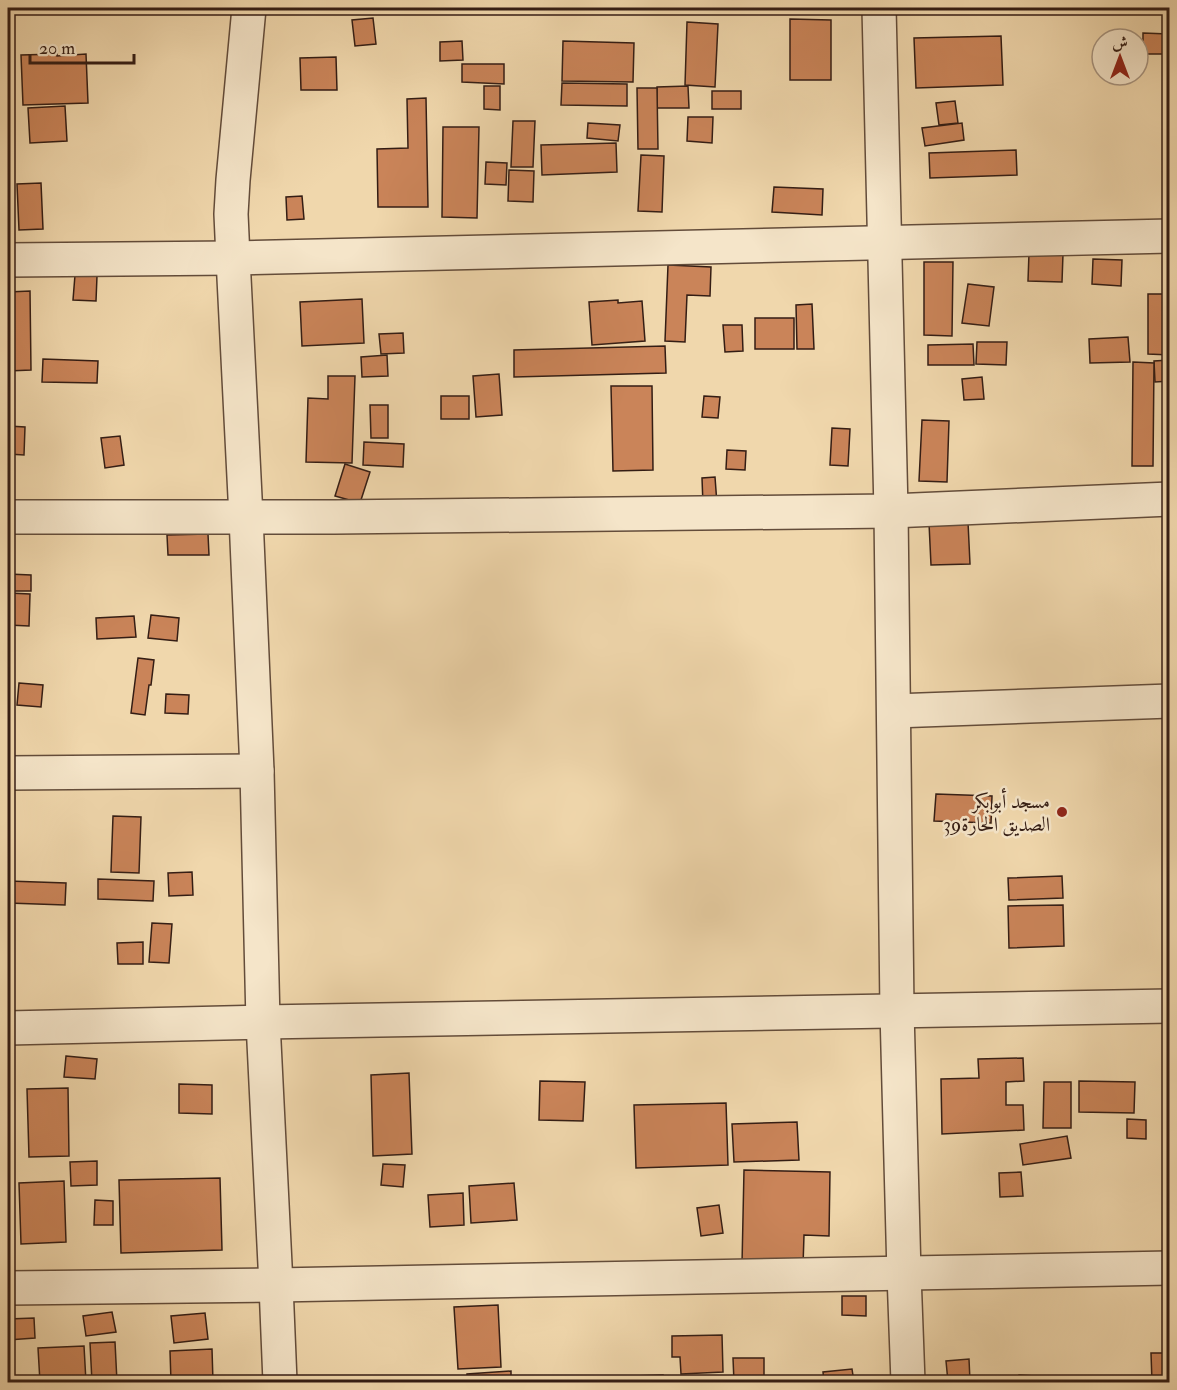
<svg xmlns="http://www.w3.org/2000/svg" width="1177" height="1390" font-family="'IM FELL Double Pica',Amiri,serif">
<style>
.building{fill:#ca8459;stroke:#341d14;stroke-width:1.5}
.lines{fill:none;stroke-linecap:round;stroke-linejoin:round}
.minor-casing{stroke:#634c3a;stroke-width:36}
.minor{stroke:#f5e5c9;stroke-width:33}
.poi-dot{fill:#8f2418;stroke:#f5e5c9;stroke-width:2}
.labels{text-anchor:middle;stroke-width:5;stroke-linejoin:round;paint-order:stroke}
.poi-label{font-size:20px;fill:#341d14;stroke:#f5e5c9;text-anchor:end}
</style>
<rect width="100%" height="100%" fill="#f0d7ac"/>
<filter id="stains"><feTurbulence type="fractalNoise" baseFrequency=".00333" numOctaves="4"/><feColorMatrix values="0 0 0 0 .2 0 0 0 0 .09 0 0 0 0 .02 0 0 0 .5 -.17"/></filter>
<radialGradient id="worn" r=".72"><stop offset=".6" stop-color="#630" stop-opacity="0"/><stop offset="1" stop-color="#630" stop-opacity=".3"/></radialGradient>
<!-- building -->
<g class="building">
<polygon points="373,18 376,44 355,46 352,20"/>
<polygon points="790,19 831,20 831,80 790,80"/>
<polygon points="687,22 718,24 715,87 685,85"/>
<polygon points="1143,33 1168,34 1167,54 1143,54"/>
<polygon points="1001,36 1003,85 916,88 914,38"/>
<polygon points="462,41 463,60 440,61 440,42"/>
<polygon points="563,41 634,43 633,82 562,81"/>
<polygon points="57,54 57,56 86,54 88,103 23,105 21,55"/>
<polygon points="336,57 337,90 301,90 300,58"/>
<polygon points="462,64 504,64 504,84 462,82"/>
<polygon points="562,83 627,84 627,106 561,105"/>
<polygon points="484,86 500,86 500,110 484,109"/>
<polygon points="688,86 689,108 657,108 657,87"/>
<polygon points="637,88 657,88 658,149 638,149"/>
<rect x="712" y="91" width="29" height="18"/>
<polygon points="426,98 428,207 378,207 377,149 408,148 407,99"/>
<polygon points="955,101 958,123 939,125 936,103"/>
<polygon points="65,106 67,141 30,143 28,108"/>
<polygon points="688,117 713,117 712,143 687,141"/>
<polygon points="513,121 535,121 533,167 511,167"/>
<polygon points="588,123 620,125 618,141 587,138"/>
<polygon points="962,123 964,140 925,146 922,128"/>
<polygon points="443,127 479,127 477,218 442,217"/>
<polygon points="616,143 617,172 542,175 541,145"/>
<polygon points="1016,150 1017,175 930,178 929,153"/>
<polygon points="641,155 664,156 662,212 638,211"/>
<polygon points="486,162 507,163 506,185 485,184"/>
<polygon points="509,170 534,171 533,202 508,201"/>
<polygon points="41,183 43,229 19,230 17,184"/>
<polygon points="774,187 823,189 822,215 772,212"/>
<polygon points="302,196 304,219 287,220 286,197"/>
<polygon points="1029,253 1063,254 1062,282 1028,281"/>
<polygon points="1093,259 1122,260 1121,286 1092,284"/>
<polygon points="924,262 953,262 952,336 924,335"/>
<polygon points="668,265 711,267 710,296 687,295 685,342 665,341"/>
<polygon points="75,275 97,276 96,301 73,300"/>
<polygon points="968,284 994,287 989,326 962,323"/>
<polygon points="30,291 31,370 8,371 8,292"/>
<polygon points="1148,294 1166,294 1166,323 1170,323 1170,355 1148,354"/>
<polygon points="362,299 364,343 302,346 300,302"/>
<polygon points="618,300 618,303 642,301 645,341 592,345 589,302"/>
<polygon points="812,304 814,349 797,349 796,305"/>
<rect x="755" y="318" width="39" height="31"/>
<polygon points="723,325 742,325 743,351 725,352"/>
<polygon points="403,333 404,353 381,354 379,334"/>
<polygon points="1128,337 1130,362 1090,363 1089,339"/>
<polygon points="977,342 1007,342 1006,365 976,364"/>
<polygon points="973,344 974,365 928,365 928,345"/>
<polygon points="665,346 666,373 514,377 514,350"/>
<polygon points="387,355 388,376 362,377 361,357"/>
<polygon points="43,359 98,361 97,383 42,382"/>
<polygon points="1170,360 1170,381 1155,382 1154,361"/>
<polygon points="1133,362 1154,363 1153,466 1132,466"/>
<polygon points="499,374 502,415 476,417 473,376"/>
<polygon points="328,376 355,376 352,463 306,462 308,398 328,399"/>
<polygon points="982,377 984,399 964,400 962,379"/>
<polygon points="611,386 652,386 653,470 613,471"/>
<rect x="441" y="396" width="28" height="23"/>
<polygon points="704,396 720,397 718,418 702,417"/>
<polygon points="370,405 388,405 388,438 371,438"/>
<polygon points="922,420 949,421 947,482 919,481"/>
<polygon points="8,426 25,427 24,455 8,454"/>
<polygon points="832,428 850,429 848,466 830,465"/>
<polygon points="120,436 124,465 105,468 101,438"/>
<polygon points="364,442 404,444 403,467 363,465"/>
<polygon points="727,450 746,451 745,470 726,469"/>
<polygon points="345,464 370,472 360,503 335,496"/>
<polygon points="715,477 717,504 703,505 702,478"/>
<polygon points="968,522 970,564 931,565 929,523"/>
<polygon points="208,534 209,555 168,555 167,535"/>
<polygon points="8,574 31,575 31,591 8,591"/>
<polygon points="8,593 30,594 29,626 8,625"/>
<polygon points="151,615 179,618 177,641 148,638"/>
<polygon points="134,616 136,637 97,639 96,618"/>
<polygon points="138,658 154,660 151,685 149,685 145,715 131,713"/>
<polygon points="19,683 43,685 41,707 17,705"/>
<polygon points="166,694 189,695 188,714 165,713"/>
<polygon points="936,794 992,796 991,823 934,821"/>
<polygon points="113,816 141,817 139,873 111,872"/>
<polygon points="192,872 193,895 169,896 168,873"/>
<polygon points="1062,876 1063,898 1009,900 1008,878"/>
<polygon points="98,879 154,881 153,901 98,899"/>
<polygon points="8,881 66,883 65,905 8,903"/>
<polygon points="1063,905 1064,946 1009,948 1008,906"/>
<polygon points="152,923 172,924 169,963 149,962"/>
<polygon points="143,942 143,964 118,964 117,943"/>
<polygon points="66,1056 97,1059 95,1079 64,1077"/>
<polygon points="1023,1058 1024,1081 1006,1082 1006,1105 1023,1105 1024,1130 942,1134 941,1079 979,1078 978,1059"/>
<polygon points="409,1073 412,1154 373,1156 371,1075"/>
<polygon points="540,1081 585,1082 583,1121 539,1120"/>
<polygon points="1079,1081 1135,1082 1134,1113 1079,1112"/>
<polygon points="1044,1082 1071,1082 1071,1128 1043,1128"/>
<polygon points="179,1084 212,1085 212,1114 179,1113"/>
<polygon points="68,1088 69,1156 29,1157 27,1089"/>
<polygon points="726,1103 728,1165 636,1168 634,1105"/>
<polygon points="1127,1119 1146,1120 1146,1139 1127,1138"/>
<polygon points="797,1122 799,1160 734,1162 732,1124"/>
<polygon points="1067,1136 1071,1158 1023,1165 1020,1144"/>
<polygon points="10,1149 14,1179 8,1179 8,1150"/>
<polygon points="97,1161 97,1185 71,1186 70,1162"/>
<polygon points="383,1164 405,1165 403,1187 381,1185"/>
<polygon points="744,1170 830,1172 829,1236 804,1235 803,1266 742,1264"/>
<polygon points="1021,1172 1023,1196 1000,1197 999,1173"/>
<polygon points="220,1178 222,1250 121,1253 119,1180"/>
<polygon points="64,1181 66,1242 21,1244 19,1183"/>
<polygon points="514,1183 517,1220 471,1223 469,1186"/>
<polygon points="463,1193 464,1225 430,1227 428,1195"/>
<polygon points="95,1200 113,1201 113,1225 94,1225"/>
<polygon points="719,1205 723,1233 701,1236 697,1208"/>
<polygon points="842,1296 866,1296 866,1316 842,1315"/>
<polygon points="498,1305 501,1367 458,1369 454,1307"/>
<polygon points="112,1312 116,1332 86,1336 83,1316"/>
<polygon points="205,1313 208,1339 174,1343 171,1316"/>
<polygon points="34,1318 35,1338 8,1340 8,1319"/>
<polygon points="722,1335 723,1372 681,1374 680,1357 672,1357 672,1336"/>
<polygon points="115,1342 117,1382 92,1382 90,1343"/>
<polygon points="84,1346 86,1382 40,1382 38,1348"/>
<polygon points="212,1349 213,1382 171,1382 170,1351"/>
<polygon points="1151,1353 1170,1353 1170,1382 1152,1382"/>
<polygon points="10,1358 15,1382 8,1382 8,1359"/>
<polygon points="733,1358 764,1358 764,1382 734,1382"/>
<polygon points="969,1359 970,1381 948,1382 946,1361"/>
<polygon points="852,1369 854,1382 824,1382 823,1372"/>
<polygon points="511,1371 511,1382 467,1382 467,1374"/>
<polygon points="663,1375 663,1382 601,1382 601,1377"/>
<polygon points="1019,1375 1052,1377 1052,1382 1018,1382"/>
</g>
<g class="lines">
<defs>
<g id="minor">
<polyline points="249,8 233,180 231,214 233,258 246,517 257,771 263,1022 276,1285 280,1382"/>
<polyline points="879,8 891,511 897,1011 904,1274 908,1382"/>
<polyline points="8,260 233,258 1170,236"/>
<polyline points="8,517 335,517 891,511 1170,499"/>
<polyline points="894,711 1170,701"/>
<polyline points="8,773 257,771"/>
<polyline points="8,1028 263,1022 1170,1006"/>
<polyline points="8,1288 276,1285 1170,1268"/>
</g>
</defs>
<!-- minor casing -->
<use href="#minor" class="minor-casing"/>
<!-- minor -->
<use href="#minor" class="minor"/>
</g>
<!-- markers -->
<circle class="poi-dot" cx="1062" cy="812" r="6"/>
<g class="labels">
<!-- poi labels -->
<g class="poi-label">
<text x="1050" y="808">مسجد أبوبكر<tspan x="1050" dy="23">الصديق الحارة39</tspan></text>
</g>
</g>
<!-- margin -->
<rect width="1177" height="1390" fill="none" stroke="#f0d7ac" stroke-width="30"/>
<rect x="9" y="9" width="1159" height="1372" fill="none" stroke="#341d14" stroke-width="3"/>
<rect x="15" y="15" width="1147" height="1360" fill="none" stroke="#341d14" stroke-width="1.5"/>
<!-- north arrow -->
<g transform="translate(1120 57)"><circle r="28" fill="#f5e5c9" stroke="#a89581" stroke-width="1.5"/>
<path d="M0-4.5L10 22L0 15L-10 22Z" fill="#8f2418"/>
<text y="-9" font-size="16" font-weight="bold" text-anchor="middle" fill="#341d14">ش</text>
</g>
<!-- scale -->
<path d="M30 54v9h104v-9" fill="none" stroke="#341d14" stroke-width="3"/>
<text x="39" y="54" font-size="18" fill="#341d14" stroke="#f5e5c9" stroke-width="4.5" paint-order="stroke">20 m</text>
<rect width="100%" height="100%" filter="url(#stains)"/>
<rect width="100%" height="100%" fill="url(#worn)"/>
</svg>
